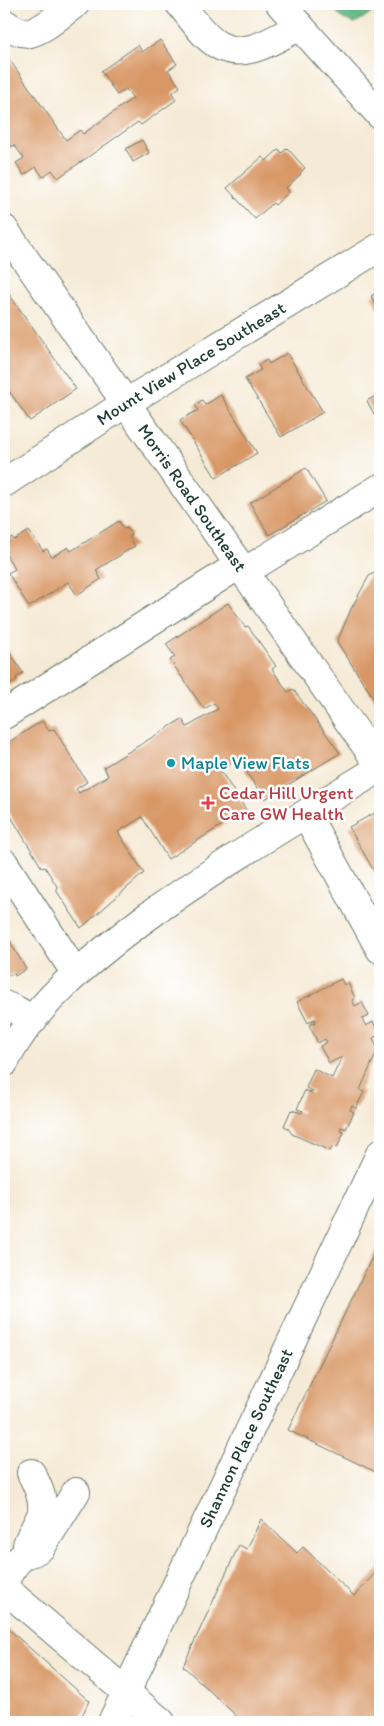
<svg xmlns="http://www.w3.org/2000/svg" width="384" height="1726" font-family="Itim,sans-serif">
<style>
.forest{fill:#68b985;stroke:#447b5c}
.building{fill:#d89765}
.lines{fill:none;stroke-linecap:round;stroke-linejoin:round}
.minor-casing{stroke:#6a7a6c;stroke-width:30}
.major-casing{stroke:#6a7a6c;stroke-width:30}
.minor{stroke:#fff;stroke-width:28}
.major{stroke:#fff;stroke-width:28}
.culture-dot{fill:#0f9aa8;stroke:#fff;stroke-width:2}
.health-dot{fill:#e0444e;stroke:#fff;stroke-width:2}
.labels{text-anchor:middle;stroke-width:5;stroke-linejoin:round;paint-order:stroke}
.street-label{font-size:18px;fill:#1f3d34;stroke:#fff}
.culture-label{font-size:18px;fill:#0d838f;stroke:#fff;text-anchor:start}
.health-label{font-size:18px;fill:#be3a42;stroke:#fff;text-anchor:start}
</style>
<rect width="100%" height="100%" fill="#fff"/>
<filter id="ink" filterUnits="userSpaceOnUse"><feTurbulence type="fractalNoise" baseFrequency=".02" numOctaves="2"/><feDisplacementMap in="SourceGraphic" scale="10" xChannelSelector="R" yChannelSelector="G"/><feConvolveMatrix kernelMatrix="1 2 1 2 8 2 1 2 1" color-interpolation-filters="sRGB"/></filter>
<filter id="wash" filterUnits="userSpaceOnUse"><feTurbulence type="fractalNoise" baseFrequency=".0096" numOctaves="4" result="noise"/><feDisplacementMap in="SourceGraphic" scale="20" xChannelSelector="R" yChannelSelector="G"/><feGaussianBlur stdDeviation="1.12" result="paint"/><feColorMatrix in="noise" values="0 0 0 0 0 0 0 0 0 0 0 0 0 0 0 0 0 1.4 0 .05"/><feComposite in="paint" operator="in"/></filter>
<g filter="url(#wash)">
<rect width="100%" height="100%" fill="#f5ead5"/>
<!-- forest -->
<polygon class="forest" points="329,4 378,4 373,12 355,23 343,19"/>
<g id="blocks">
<!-- building -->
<g class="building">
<polygon points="160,40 177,64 168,70 180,87 172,93 176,100 141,125 138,122 58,178 52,170 43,177 36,167 24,175 16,163 24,158 14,145 6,150 4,147 4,52 66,140 80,130 83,134 133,98 126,89 117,95 101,71 138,45 142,52"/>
<polygon points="142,140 149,153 133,162 126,149"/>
<polygon points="287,148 305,168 300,173 301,174 286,188 289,192 275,205 273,203 255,219 227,188 262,157 266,161 279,149 282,153"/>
<polygon points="4,287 76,389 30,421 4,384"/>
<polygon points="380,291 380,312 371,296"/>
<polygon points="287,353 323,412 281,437 245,379 261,370 258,365 267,360 269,364"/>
<polygon points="380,393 380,411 374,414 367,401"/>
<polygon points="221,395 257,453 216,478 180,420 198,410 195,405 202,400 205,405"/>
<polygon points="306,468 326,501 269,535 250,503"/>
<polygon points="119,521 124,529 127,528 132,535 129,537 135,546 96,570 101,579 77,595 68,582 29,607 8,573 15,569 5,553 7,552 4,547 4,542 12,537 14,540 29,531 43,551 47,549 52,557 68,547 71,551"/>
<polygon points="380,570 380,708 337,642 351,609 369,576"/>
<polygon points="228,603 245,627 248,626 276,666 272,669 288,692 293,689 340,753 265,799 237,759 220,770 246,810 168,859 142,817 118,832 144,873 81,928 56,890 58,888 45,867 42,868 4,805 4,745 42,721 49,731 54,729 87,782 76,789 79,793 108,776 104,767 182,719 187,727 218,709 214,703 204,709 170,660 175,657 166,644"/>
<polygon points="4,645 5,645 23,673 16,678 17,680 4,689"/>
<polygon points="380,810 380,882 349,827"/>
<polygon points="4,932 26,969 15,976 14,973 10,975 4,975"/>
<polygon points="341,979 344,985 348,983 355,998 352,1000 355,1006 362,1002 369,1016 362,1019 366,1026 373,1022 380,1034 373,1038 378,1049 360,1090 364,1092 356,1108 352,1106 350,1110 354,1112 346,1129 341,1127 340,1131 344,1132 337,1148 333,1146 330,1151 292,1134 288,1128 284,1126 291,1110 302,1113 303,1111 297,1109 305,1090 312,1093 313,1091 306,1088 314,1069 332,1078 342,1057 329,1063 320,1046 327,1042 325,1039 318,1043 309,1025 316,1022 315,1019 308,1023 297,1002"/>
<polygon points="380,1241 380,1474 288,1430"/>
<polygon points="261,1519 297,1553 303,1547 354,1596 380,1568 380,1722 243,1722 183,1666 239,1545 247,1549"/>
<polygon points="4,1625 89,1701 79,1722 4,1722"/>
</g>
</g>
</g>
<g filter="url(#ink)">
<use href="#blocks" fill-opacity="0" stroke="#6a7a6c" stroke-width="1"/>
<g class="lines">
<defs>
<g id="minor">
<path d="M180 4C191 17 204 38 220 46 247 60 276 38 300 26"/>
<polyline points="280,4 380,115"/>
<path d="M4 23C11 28 21 34 30 33 44 30 63 12 75 4"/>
<path id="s1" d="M4 229 380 766"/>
<path id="s2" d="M4 483 126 403 380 247"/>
<polyline points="244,572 380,488"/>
<polyline points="4,715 239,565"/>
<polyline points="306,814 380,949"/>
<polyline points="4,863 76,974"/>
<polyline points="4,1005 16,1010 33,1020"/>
<path d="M27 1545C30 1534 39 1523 42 1512 44 1498 37 1484 31 1473"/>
<path d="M4 1581C10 1572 15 1561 25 1555 32 1551 34 1554 42 1546L76 1492"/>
<polyline points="4,1588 161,1722"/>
<path id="s3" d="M112 1722 380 1154"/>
</g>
<path id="major" d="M4 1063C33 1005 89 961 140 922 217 866 299 818 380 768"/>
</defs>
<!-- minor casing -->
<use href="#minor" class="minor-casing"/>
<!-- major casing -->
<use href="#major" class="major-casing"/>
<!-- minor -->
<use href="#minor" class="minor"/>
<!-- major -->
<use href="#major" class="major"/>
</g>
</g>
<!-- markers -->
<circle class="culture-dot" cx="171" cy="763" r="5"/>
<path class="health-dot" d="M205.5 795.5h5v5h5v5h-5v5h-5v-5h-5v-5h5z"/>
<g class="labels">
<!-- street labels -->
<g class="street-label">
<text dy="6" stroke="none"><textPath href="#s2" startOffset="222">Mount View Place Southeast</textPath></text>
<text dy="6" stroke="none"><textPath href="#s1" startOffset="328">Morris Road Southeast</textPath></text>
<text dy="6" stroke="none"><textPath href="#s3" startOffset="314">Shannon Place Southeast</textPath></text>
</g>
<!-- culture labels -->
<g class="culture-label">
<text x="181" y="769">Maple View Flats</text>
</g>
<!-- health labels -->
<g class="health-label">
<text x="219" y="799">Cedar Hill Urgent<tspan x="219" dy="21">Care GW Health</tspan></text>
</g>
</g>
<!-- margin -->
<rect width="384" height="1726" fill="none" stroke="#fff" stroke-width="20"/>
</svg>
